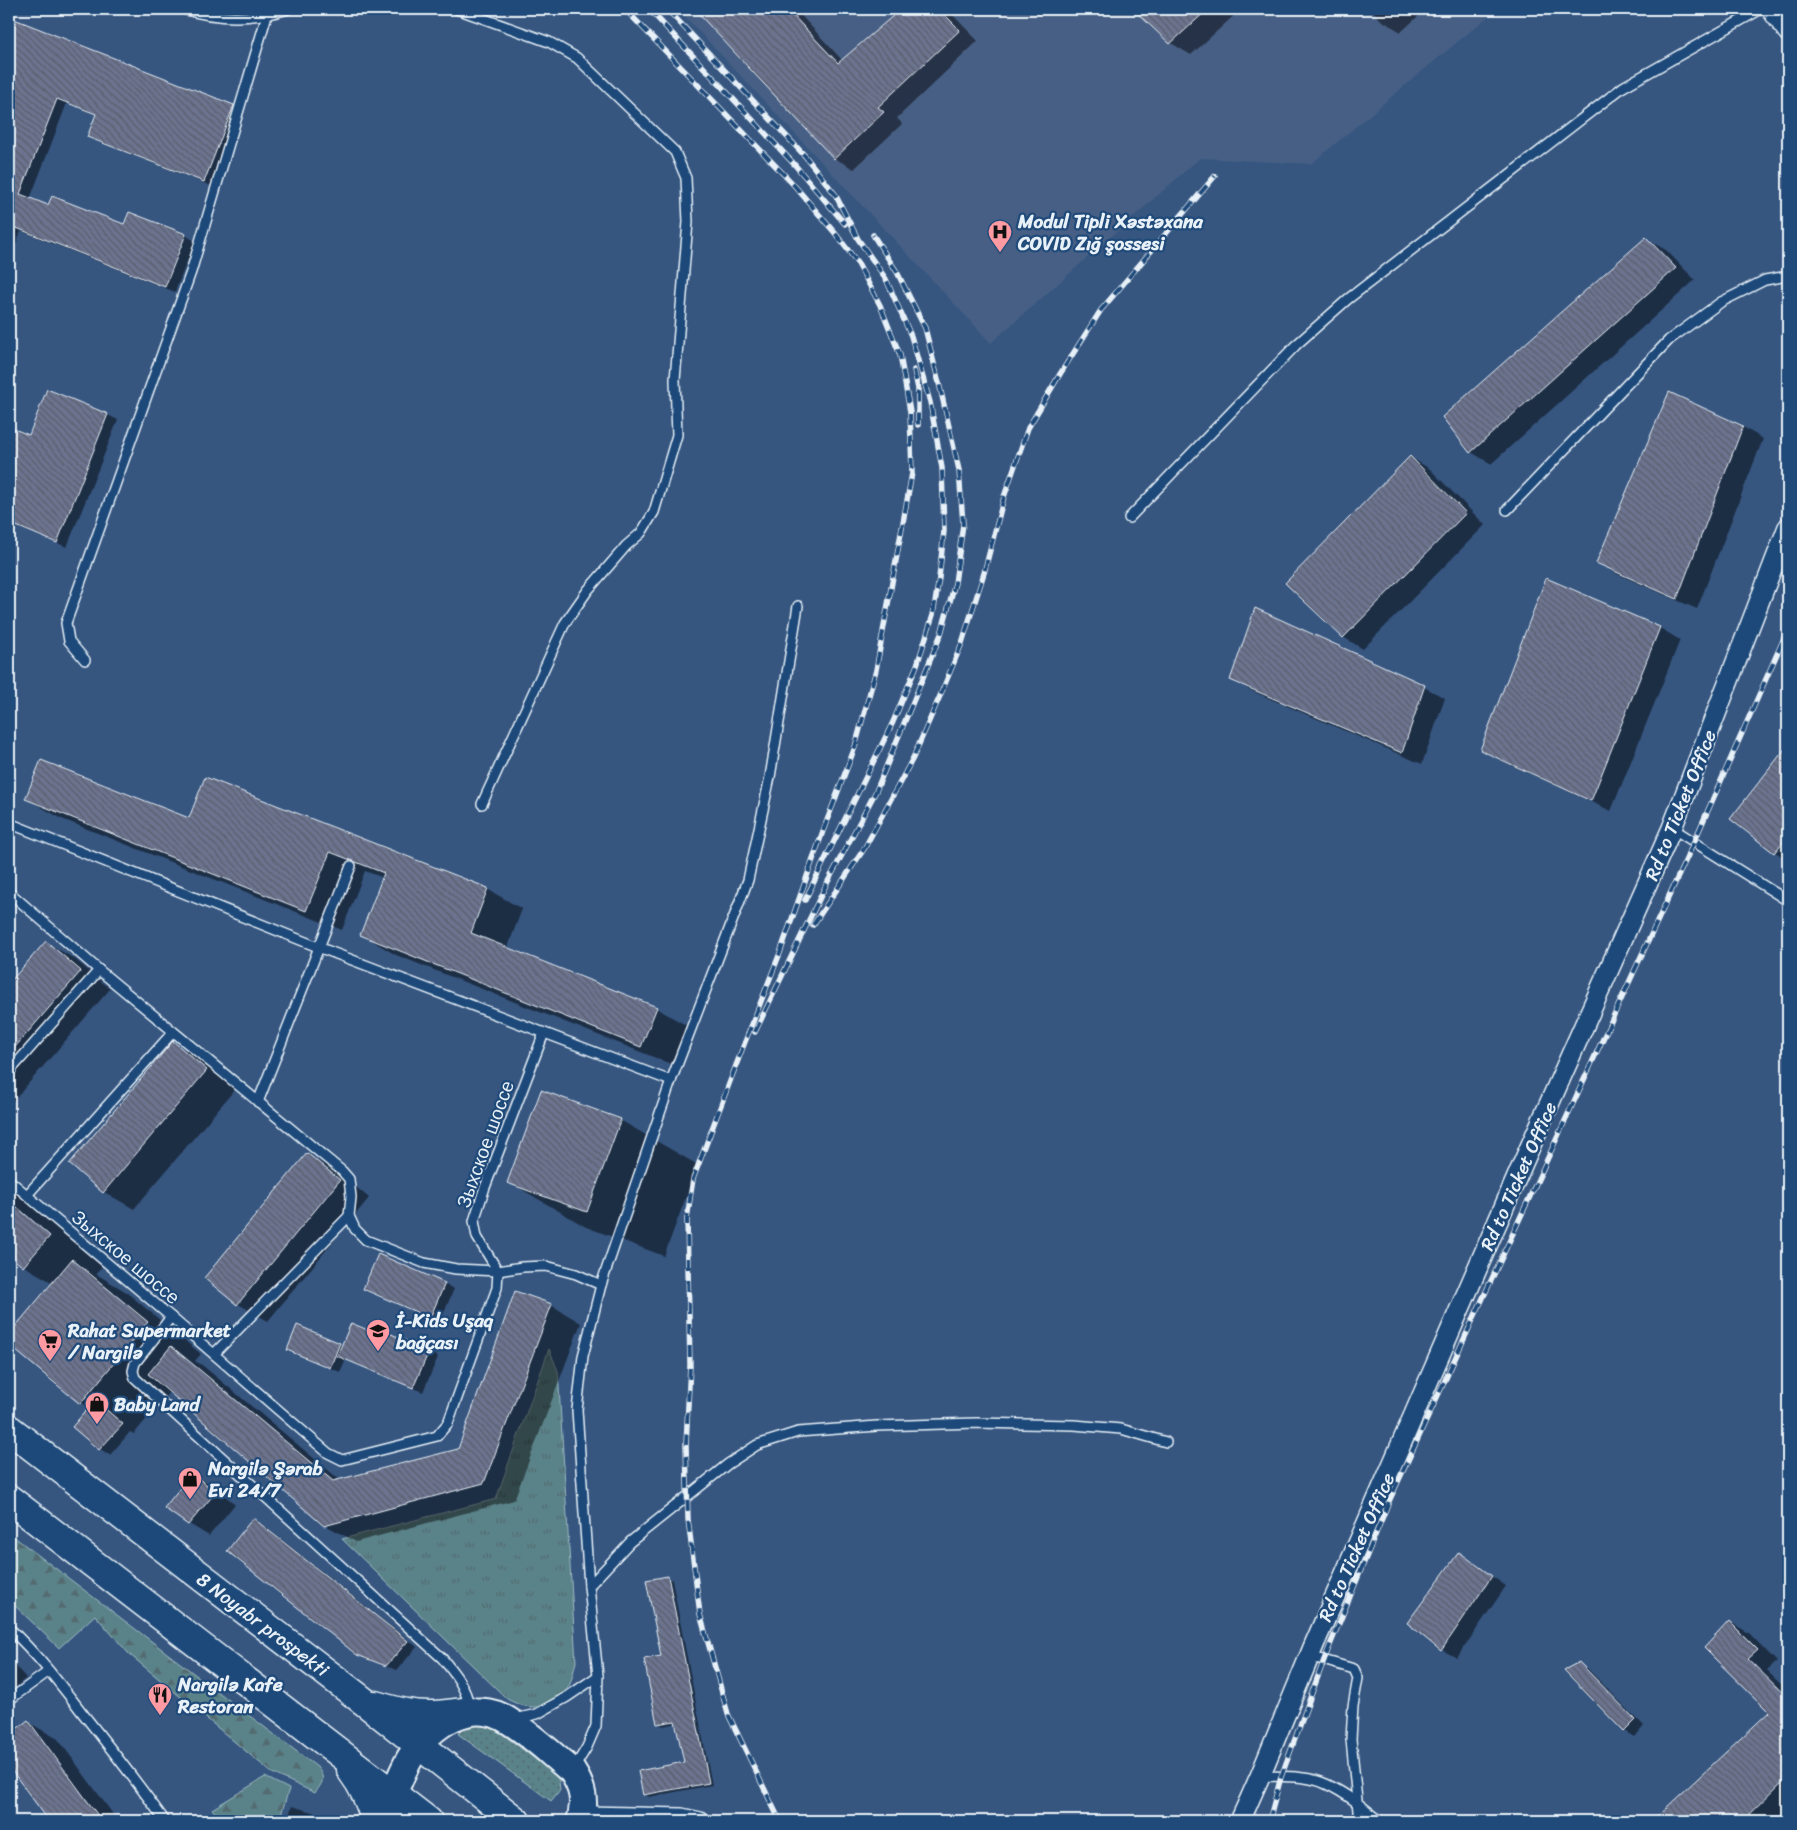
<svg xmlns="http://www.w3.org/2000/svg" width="1797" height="1830" font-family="Sriracha,sans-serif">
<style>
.built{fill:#465f84}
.grass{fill:url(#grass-dots);stroke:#a1bac0}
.forest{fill:url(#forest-firs);stroke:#a1bac0}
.park{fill:url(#park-tufts);stroke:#a1bac0}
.shadow{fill:#0007}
.building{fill:url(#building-back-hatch);stroke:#e8f1f8}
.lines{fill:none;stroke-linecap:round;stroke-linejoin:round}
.lane-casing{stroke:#e8f1f8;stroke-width:12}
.street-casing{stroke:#e8f1f8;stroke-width:22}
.secondary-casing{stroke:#e8f1f8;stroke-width:30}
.highway-casing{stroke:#e8f1f8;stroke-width:31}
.lane{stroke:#1f4a7a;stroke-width:9}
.street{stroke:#1f4a7a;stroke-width:19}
.secondary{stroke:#1f4a7a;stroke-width:26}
.highway{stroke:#1f4a7a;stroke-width:28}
.rail-casing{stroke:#e8f1f8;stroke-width:5.5}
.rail{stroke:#1f4a7a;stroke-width:4;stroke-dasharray:11;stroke-linecap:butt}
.labels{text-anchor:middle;stroke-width:4.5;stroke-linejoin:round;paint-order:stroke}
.poi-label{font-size:19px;font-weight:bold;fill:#e8f1f8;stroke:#1f4a7a;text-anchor:start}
.street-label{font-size:19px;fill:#e8f1f8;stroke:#1f4a7a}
</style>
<defs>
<pattern id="grass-dots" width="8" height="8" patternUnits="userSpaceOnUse" patternTransform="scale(1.25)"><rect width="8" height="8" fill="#5a8389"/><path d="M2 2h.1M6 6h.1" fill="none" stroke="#526b70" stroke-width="1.8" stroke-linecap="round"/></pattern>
<pattern id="forest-firs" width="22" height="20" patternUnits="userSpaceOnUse" patternTransform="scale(1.25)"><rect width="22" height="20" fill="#5a8389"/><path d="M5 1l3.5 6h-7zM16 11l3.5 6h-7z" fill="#526b70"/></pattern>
<pattern id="park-tufts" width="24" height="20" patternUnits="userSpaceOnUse" patternTransform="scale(1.25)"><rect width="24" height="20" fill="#5a8389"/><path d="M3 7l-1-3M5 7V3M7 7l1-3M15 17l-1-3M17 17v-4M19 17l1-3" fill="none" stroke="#526b70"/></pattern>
<pattern id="building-back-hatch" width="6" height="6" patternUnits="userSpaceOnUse" patternTransform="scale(1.25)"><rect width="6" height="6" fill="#6c738e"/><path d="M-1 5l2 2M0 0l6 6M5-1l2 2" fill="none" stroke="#595e6c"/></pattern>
</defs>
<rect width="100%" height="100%" fill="#365680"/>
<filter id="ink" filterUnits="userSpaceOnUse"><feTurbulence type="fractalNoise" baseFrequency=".02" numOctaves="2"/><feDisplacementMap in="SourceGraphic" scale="10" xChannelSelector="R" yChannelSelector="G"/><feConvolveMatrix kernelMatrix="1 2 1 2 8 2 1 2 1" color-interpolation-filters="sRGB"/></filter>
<g filter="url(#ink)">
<!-- built -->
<polygon class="built" points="678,9 1497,9 1311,164 1200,158 991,343"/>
<!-- grass -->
<polygon class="grass" points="485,1721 555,1774 559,1781 560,1790 551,1801 458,1734 469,1723"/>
<!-- forest -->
<g class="forest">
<path d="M9 1533 317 1767C326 1779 323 1782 315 1793L272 1773 129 1654 95 1615 59 1648 9 1600Z"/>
<polygon points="265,1777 289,1789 279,1821 222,1821 212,1809"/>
</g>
<!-- park -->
<path class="park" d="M549 1349 558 1371 576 1662C573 1672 572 1684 565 1692 563 1695 559 1697 556 1700 539 1711 524 1708 507 1699L342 1539 496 1499Z"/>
<!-- shadow -->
<g class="shadow">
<polygon points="695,9 795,9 843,61 903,9 947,9 978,41 897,118 902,124 854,169 834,158"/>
<polygon points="1135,9 1241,9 1191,55 1171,43"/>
<polygon points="1371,9 1426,9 1401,32 1381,20"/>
<polygon points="9,18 233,106 243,112 214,187 99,142 89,136 97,115 67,103 30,199 49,207 124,226 185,235 195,241 175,292 21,231 9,263"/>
<polygon points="1646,239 1666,250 1695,280 1491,464 1471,452"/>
<polygon points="48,391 108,415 118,420 67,547 9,524 9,428 30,436"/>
<polygon points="1669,394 1743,427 1763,439 1697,609 1617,574 1597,562"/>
<polygon points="1410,457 1430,469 1485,525 1363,649 1343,637"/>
<polygon points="1256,610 1424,687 1445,698 1422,764 1252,691 1232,680"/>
<polygon points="1660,628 1680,640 1611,811 1502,761 1482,749"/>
<polygon points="1788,747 1788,860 1775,852 1732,819"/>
<polygon points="205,779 487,889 522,909 507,949 656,1008 691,1028 676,1066 396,955 361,934 384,878 365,871 342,930 62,819 27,799 189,820"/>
<polygon points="46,942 76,960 110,989 9,1106 9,985"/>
<polygon points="173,1043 203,1060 236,1088 134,1209 104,1192"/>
<polygon points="620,1120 698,1165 664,1256 586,1227 509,1182"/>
<polygon points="308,1155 338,1172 369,1198 268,1321 238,1304 206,1278"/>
<polygon points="9,1187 102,1267 96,1274 125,1291 201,1354 195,1361 202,1365 340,1480 459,1450 551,1305 581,1323 514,1500 356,1542 325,1525 170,1391 134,1434 130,1432 110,1455 100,1449 74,1427 90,1408 81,1403 9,1343 9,1336 53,1283 24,1266 9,1253"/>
<polygon points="444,1284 454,1289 440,1322 364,1289"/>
<polygon points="298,1326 343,1346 387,1340 429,1352 438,1357 423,1392 346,1359 340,1372 298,1355"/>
<polygon points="193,1474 213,1486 235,1504 209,1536 189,1524"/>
<polygon points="253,1519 263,1525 417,1647 397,1670 368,1660 358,1654"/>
<polygon points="1460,1554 1506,1586 1457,1658 1442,1650"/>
<polygon points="667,1577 672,1580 712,1785 649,1797 644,1794 685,1763 677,1723 663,1726 658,1723"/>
<polygon points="1730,1622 1749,1633 1777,1662 1767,1671 1788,1691 1788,1807 1774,1821 1653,1821 1771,1712"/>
<polygon points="9,1659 26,1678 9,1693"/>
<polygon points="1578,1663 1588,1669 1644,1726 1635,1737 1625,1731 1566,1670"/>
<polygon points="28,1722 58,1739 118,1821 51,1821 9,1765 9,1736"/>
<polygon points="292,1806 322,1815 332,1821 287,1821"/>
</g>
<!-- building -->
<g class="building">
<polygon points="694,9 787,9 838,63 901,9 939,9 960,30 878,107 884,112 834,159"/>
<polygon points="1133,9 1208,9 1170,44"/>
<polygon points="9,17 234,105 204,182 87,137 96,114 57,99 20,194 48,205 52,196 124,224 129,212 186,234 165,287 9,225"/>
<polygon points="1646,237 1676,268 1470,453 1442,417"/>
<polygon points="47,389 108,414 57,543 9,523 9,427 29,435"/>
<polygon points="1669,392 1743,426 1677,599 1596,563"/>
<polygon points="1410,456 1466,513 1343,638 1285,583"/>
<polygon points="1546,578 1660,627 1591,801 1480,750"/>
<polygon points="1255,608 1425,685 1402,753 1230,680"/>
<polygon points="1788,745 1788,836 1774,853 1730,819"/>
<polygon points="41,760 189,818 205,777 488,888 471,933 657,1007 641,1047 360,935 384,873 330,852 306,911 25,799"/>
<polygon points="46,941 81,971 9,1054 9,983"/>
<polygon points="173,1041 207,1070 103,1193 69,1164"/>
<polygon points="541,1090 621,1119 587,1212 507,1183"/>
<polygon points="307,1153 340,1180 237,1305 204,1278"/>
<polygon points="9,1200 50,1236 23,1267 9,1255"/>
<polygon points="378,1254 445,1283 430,1318 363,1289"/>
<polygon points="72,1259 148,1322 80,1404 9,1345 9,1334"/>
<polygon points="515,1291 552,1304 484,1483 324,1526 148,1374 171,1346 333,1481 458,1449"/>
<polygon points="351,1323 387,1338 389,1333 429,1351 413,1388 337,1356"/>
<polygon points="297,1325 340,1343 330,1368 287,1350"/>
<polygon points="95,1400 123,1424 99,1450 72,1427"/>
<polygon points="192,1473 216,1492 188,1525 164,1508"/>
<polygon points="253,1518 408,1641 386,1666 357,1655 227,1551"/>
<polygon points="1459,1552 1492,1576 1441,1651 1407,1623"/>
<polygon points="668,1576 709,1783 643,1795 638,1771 684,1762 675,1721 657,1724 644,1659 661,1656 646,1580"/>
<polygon points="1729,1621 1758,1650 1748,1659 1788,1698 1788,1777 1743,1821 1652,1821 1769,1712 1704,1648"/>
<polygon points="1579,1662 1636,1720 1624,1732 1564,1670"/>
<polygon points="28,1720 102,1821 49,1821 9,1767 9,1735"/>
</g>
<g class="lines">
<defs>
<g id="lane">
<path d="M183 9C219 20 252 20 288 9"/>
<polyline points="457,9 549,42 577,58 675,152 686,178 688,222 675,380 677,435 654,512 641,533 626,546 588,590 565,623 482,804"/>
<polyline points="1507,510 1669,340 1721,302 1765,280 1788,276"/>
<polyline points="1129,518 1296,345 1348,299 1623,87 1761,9"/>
<polyline points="85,660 69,641 66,623 191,272 267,15"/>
<polyline points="9,823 318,947 671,1081 601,1285"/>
<polyline points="1672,828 1788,901"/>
<polyline points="9,892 99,970 342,1171 349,1179 351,1197 349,1216 355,1229 366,1240 424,1263 456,1269 498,1271 522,1267 546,1266 576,1274 601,1285 583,1356 577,1410 589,1586 598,1676 596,1726 587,1747 573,1770"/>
<polyline points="9,1072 99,970"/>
<polyline points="671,1081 748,880 770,777 798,606"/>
<polyline points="258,1102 351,866"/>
<polyline points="9,1180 171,1317 328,1453 342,1460 437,1436 448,1423 497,1288 498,1271 477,1237 474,1221 484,1190 544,1033"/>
<polyline points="27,1195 173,1032"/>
<path d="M171 1317 135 1363 133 1371 135 1378 442 1658C456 1675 465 1686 470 1708"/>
<polyline points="214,1354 349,1216"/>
<polyline points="589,1586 630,1542 728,1464 757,1445 798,1432 877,1426 976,1423 1074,1425 1121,1429 1166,1442"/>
<path d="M9 1628C37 1654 60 1684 84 1715 112 1750 139 1785 165 1821"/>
<polyline points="1309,1656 1354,1669 1358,1678 1353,1706 1351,1739 1359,1821"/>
<polyline points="9,1700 49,1671"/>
<polyline points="515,1719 537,1714 567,1697 598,1676"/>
<path d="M1260 1776C1281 1777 1307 1775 1326 1784 1346 1793 1363 1807 1380 1821"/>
<polyline points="586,1811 682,1813 701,1817 710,1821"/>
</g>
<g id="street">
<polyline points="1771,9 1788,32"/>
<polyline points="1240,1821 1260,1776 1314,1645 1530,1147 1672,828 1788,527"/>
</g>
<path id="secondary" d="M383 1821C391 1800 399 1777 410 1758 431 1724 472 1696 509 1721 532 1735 552 1755 572 1771 583 1788 586 1802 580 1821"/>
<g id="highway">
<polyline points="9,1429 366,1703 516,1821"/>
<polyline points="9,1499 428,1821"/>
<path d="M375 1705C385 1708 396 1711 406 1713 428 1717 449 1714 470 1711"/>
<path d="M351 1770C363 1786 371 1802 375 1821"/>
<polyline points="583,1811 587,1821"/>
</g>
</defs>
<!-- lane casing -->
<use href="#lane" class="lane-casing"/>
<!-- street casing -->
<use href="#street" class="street-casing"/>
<!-- secondary casing -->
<use href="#secondary" class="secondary-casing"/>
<!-- highway casing -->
<use href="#highway" class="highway-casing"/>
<!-- lane -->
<use href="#lane" class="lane"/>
<!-- street -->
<use href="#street" class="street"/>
<!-- secondary -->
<use href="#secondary" class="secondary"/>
<!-- highway -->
<use href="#highway" class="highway"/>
<defs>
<g id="rail">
<polyline points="625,9 793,184 835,233 857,262 880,305 900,355 910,412 912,473 876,670 855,747 823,831 780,953 743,1047 693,1179 687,1219 690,1365 686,1445 688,1519 700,1614 728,1714 780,1821"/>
<polyline points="649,9 794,164 845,224"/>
<polyline points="667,9 805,156 835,194 858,239 886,279 911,336 930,402 942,468 944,531 939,578 933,615 917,665 893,722 805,900"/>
<polyline points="914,370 918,389 918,425"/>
<polyline points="813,925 864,849 913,758 940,696 962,643 984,573 1004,497 1028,428 1060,374 1101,310 1215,176"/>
<polyline points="755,1032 824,889 876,791 941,634 955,583 963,524 959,470 939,383 925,328 897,272 873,235"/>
<polyline points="1269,1821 1281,1777 1324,1660 1390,1499 1694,842 1788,629"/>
</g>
</defs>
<!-- rail casing -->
<use href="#rail" class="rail-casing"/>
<!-- rail -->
<use href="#rail" class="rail"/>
</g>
</g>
<!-- icons -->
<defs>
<symbol id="hospital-pin" viewBox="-11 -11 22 30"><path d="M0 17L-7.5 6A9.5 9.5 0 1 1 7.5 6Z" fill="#ff9aa2" stroke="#1f4a7a"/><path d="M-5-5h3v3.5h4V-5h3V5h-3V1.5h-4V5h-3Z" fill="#111"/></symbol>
<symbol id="school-pin" viewBox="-11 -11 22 30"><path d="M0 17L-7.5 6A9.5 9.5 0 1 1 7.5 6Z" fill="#ff9aa2" stroke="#1f4a7a"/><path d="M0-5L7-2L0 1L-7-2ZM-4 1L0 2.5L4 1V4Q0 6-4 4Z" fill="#111"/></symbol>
<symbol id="supermarket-pin" viewBox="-11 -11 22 30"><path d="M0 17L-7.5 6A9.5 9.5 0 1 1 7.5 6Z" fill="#ff9aa2" stroke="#1f4a7a"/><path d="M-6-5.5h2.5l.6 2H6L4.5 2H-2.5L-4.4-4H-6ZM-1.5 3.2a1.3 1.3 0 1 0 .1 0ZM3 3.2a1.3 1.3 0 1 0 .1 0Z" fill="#111"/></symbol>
<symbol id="shop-pin" viewBox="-11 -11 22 30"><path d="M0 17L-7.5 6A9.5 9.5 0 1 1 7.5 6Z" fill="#ff9aa2" stroke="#1f4a7a"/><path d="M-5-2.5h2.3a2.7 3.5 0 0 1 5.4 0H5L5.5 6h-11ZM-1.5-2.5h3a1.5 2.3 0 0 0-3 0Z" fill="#111"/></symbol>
<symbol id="restaurant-pin" viewBox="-11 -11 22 30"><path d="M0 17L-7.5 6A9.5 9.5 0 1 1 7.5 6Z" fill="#ff9aa2" stroke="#1f4a7a"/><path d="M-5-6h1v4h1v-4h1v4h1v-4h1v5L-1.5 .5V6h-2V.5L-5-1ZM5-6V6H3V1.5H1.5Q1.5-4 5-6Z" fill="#111"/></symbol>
</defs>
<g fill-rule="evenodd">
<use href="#hospital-pin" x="986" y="218" width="28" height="38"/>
<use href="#school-pin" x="364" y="1317" width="28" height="38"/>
<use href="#supermarket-pin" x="36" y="1327" width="28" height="38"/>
<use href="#shop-pin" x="83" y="1390" width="28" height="38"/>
<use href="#shop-pin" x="176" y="1465" width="28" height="38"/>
<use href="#restaurant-pin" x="146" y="1681" width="28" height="38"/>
</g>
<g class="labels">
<!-- poi labels -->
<g class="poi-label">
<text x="1018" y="228">Modul Tipli Xəstəxana<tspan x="1018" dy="22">COVID Zığ şossesi</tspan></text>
<text x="396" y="1327">İ-Kids Uşaq<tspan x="396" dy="22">bağçası</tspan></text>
<text x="68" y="1337">Rahat Supermarket<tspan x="68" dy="22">/ Nargilə</tspan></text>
<text x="114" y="1411">Baby Land</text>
<text x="208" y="1475">Nargilə Şərab<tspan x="208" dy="22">Evi 24/7</tspan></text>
<text x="178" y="1691">Nargilə Kafe<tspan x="178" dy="22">Restoran</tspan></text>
</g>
<!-- street labels -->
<g class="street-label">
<text transform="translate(1680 805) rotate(-68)" y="7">Rd to Ticket Office</text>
<text transform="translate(485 1144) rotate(-70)" y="7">Зыхское шоссе</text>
<text transform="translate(1518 1176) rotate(-66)" y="7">Rd to Ticket Office</text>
<text transform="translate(126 1257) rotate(40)" y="7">Зыхское шоссе</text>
<text transform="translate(1356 1547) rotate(-66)" y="7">Rd to Ticket Office</text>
<text transform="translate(263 1624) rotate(37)" y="7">8 Noyabr prospekti</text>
</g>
</g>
<!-- margin -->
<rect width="1797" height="1830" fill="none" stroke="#1f4a7a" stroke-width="30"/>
<rect x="15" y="15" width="1767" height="1800" fill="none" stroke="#e8f1f8" stroke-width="2" filter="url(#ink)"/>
</svg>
